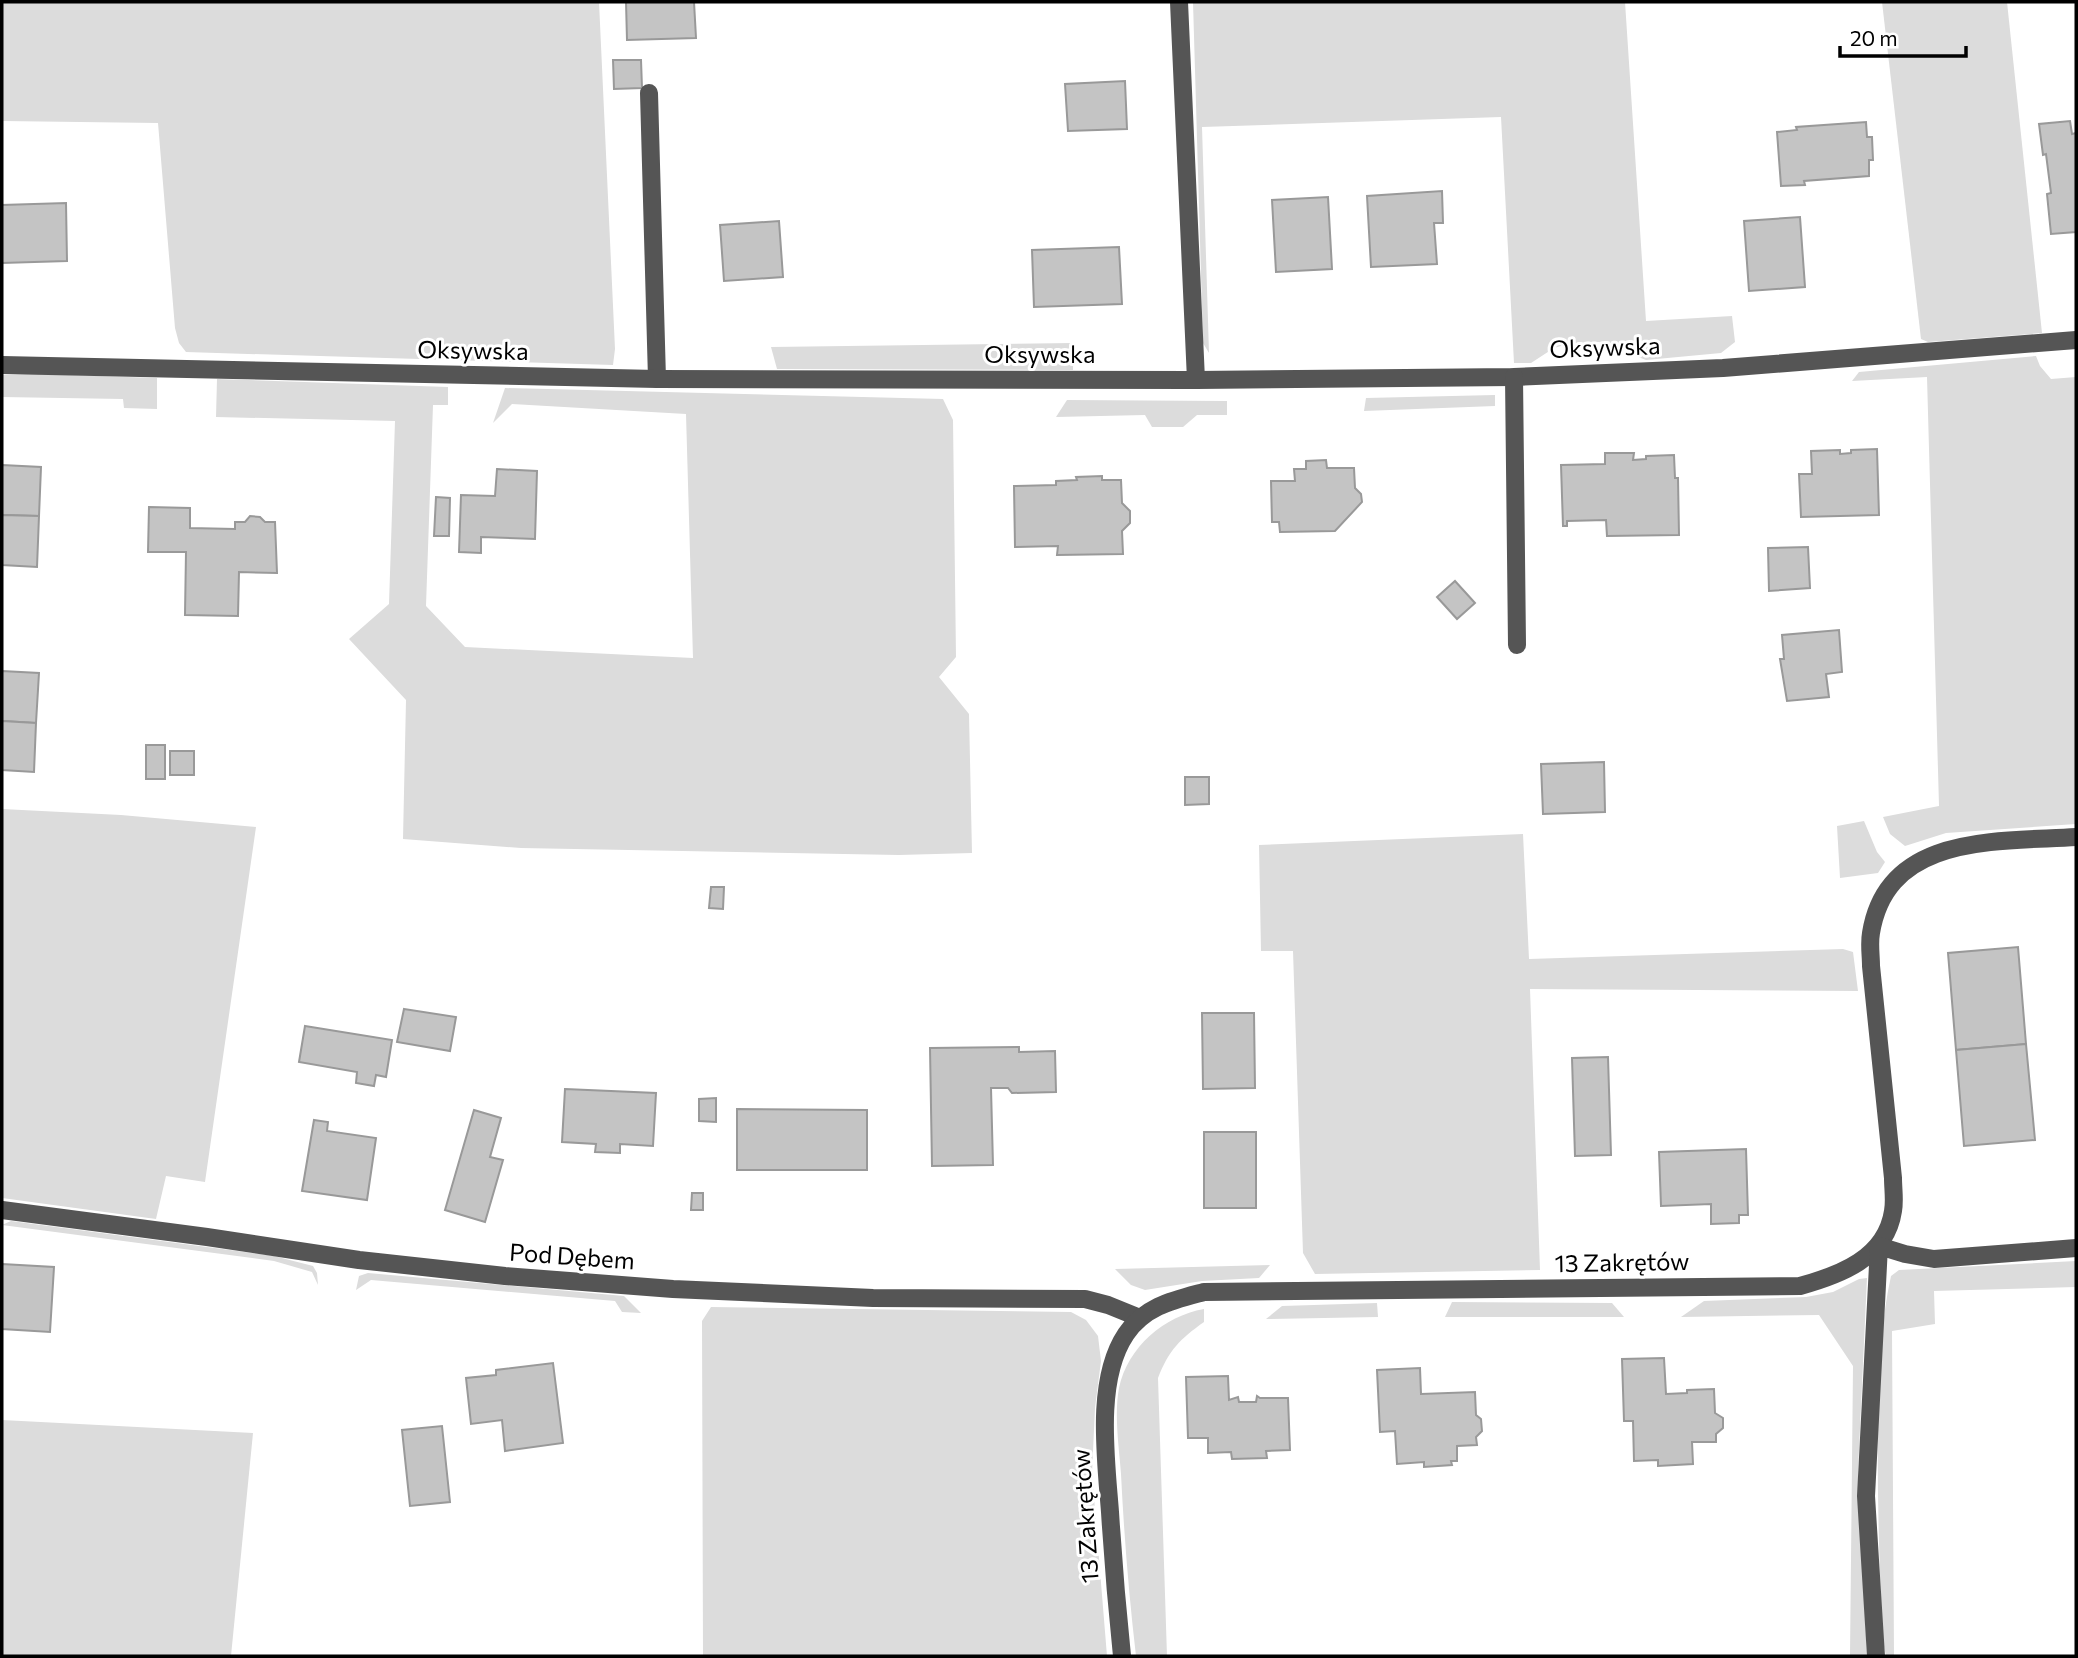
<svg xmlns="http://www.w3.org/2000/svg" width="2078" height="1658" font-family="Commissioner,sans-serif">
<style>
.green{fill:#dcdcdc}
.building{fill:#c4c4c4;stroke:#999;stroke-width:2}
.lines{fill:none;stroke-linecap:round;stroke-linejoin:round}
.minor{stroke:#555;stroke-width:18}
.labels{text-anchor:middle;stroke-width:6;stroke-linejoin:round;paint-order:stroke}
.street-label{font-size:24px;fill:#000;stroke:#fff}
</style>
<rect width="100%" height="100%" fill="#fff"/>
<!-- green -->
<g class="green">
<polygon points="2,2 599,2 615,349 613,365 186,352 179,343 175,328 158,123 2,121"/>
<polygon points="1193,2 1625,2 1646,321 1732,316 1735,342 1721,353 1646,360 1599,342 1568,344 1554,348 1531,363 1514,363 1501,117 1202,127 1209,353 1203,343"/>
<polygon points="1882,2 2007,2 2042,333 1928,342 1921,339"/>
<polygon points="1073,343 1073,370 777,369 771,347"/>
<polygon points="2036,356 2040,366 2051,379 2076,377 2076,824 1946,833 1905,846 1890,834 1883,817 1939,806 1927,377 1852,381 1859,372"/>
<polygon points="37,374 157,378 157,409 124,408 123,399 2,397 2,375"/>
<polygon points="217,379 448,387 448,405 433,405 426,606 465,647 693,658 686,414 512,404 493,423 505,388 943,399 953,420 956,657 939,677 969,714 972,853 899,855 521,848 403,839 406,700 349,639 389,604 395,421 216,417"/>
<polygon points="1495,395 1495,406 1364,411 1366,398"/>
<polygon points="1067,400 1227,401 1227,415 1197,415 1183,427 1152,427 1145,415 1056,417"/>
<polygon points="2,809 121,815 256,827 205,1182 166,1176 156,1219 2,1198"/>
<polygon points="1864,821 1877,852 1885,862 1878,873 1840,878 1837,826"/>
<polygon points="1523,834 1529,959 1843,949 1853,952 1858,991 1530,989 1540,1270 1315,1274 1303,1253 1293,951 1261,951 1259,845"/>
<polygon points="11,1221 274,1256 313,1266 317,1273 318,1285 312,1272 274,1261 2,1225"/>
<path d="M2076 1261V1287L1934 1291 1935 1324 1892 1331 1894 1656H1886L1883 1642C1879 1566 1877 1491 1878 1415 1879 1368 1881 1321 1891 1276L1899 1270Z"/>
<polygon points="1270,1265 1259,1278 1202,1281 1145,1290 1131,1285 1115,1269"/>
<polygon points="368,1273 624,1296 641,1313 622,1312 615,1301 371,1280 356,1290 359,1276"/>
<polygon points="1867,1278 1858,1471 1867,1656 1850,1656 1853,1366 1819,1315 1681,1317 1704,1301 1806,1297 1833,1292 1859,1279"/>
<polygon points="1452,1302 1612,1303 1624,1317 1445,1317"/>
<polygon points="1377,1303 1378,1317 1266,1319 1282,1306"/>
<polygon points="711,1307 1071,1312 1086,1320 1098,1336 1101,1361 1095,1408 1092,1473 1107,1656 703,1656 702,1321"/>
<path d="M1204 1309V1322C1180 1339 1169 1350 1158 1378L1167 1656H1136C1129 1596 1124 1535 1121 1474 1119 1447 1114 1415 1119 1388 1128 1347 1164 1316 1204 1309Z"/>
<polygon points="2,1420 253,1433 231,1656 2,1656"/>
</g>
<!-- building -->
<g class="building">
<polygon points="626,2 694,2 696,38 627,40"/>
<polygon points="613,60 641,60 642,88 614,89"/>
<polygon points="1125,81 1127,129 1068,131 1065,84"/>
<polygon points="2070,121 2072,134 2076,133 2076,232 2051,234 2047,194 2051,193 2046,154 2043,155 2039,124"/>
<polygon points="1866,122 1867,137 1872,137 1873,160 1869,160 1869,176 1804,181 1805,185 1781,186 1777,132 1797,130 1796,127"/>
<polygon points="1442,191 1443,223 1434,223 1437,264 1371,267 1367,196"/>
<polygon points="1328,197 1332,269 1276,272 1272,200"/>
<polygon points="66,203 67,261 2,263 2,205"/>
<polygon points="1800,217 1805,287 1749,291 1744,221"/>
<polygon points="779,221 783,277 724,281 720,225"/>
<polygon points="1119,247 1122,304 1034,307 1032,250"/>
<polygon points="1877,449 1879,515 1801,517 1799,474 1812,474 1811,451 1840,450 1840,454 1851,453 1851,450"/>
<polygon points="1605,453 1634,453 1633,460 1646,459 1646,456 1674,455 1675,478 1678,478 1679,535 1607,536 1606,520 1567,521 1567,526 1563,526 1561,465 1605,464"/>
<polygon points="1326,460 1327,468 1354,468 1355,488 1361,494 1362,502 1335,531 1280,532 1279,522 1272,522 1271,481 1295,481 1294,469 1306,469 1306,461"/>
<polygon points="2,465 41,467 39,516 2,515"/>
<polygon points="497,469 537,471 535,539 481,537 481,553 459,552 461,495 495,496"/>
<polygon points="1102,476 1102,480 1121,480 1122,503 1130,511 1130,523 1122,531 1123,554 1057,555 1058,546 1015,547 1014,486 1056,485 1056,481 1077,480 1076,477"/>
<polygon points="436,497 450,498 449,536 434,536"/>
<polygon points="149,507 190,508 190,528 235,529 235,522 245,522 250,516 260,517 265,522 275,522 277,573 239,572 238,616 185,615 186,552 148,552"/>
<polygon points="2,515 39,516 37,567 2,565"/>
<polygon points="1808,547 1810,588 1769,591 1768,548"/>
<polygon points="1455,581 1475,603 1457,619 1437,597"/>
<polygon points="1839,630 1842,672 1826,674 1829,697 1787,701 1780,659 1784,659 1782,635"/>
<polygon points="2,671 39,673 36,723 2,721"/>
<polygon points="2,721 36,723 34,772 2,770"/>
<rect x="146" y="745" width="19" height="34"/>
<rect x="170" y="751" width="24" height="24"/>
<polygon points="1604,762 1605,812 1543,814 1541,764"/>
<polygon points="1185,777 1209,777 1209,804 1185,805"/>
<polygon points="711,887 724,887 723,909 709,908"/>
<polygon points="2018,947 2026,1044 1956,1050 1948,953"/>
<polygon points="404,1009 456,1017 450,1051 397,1042"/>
<polygon points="1202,1013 1254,1013 1255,1088 1203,1089"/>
<polygon points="305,1026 392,1040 386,1077 376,1075 374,1086 356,1083 357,1072 299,1062"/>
<polygon points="2026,1044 2035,1140 1964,1146 1956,1050"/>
<polygon points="1019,1047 1019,1052 1055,1051 1056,1092 1012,1093 1008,1088 991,1088 993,1165 932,1166 930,1048"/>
<polygon points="1608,1057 1611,1155 1575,1156 1572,1058"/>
<polygon points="565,1089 656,1093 653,1146 620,1144 620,1153 595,1152 596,1144 562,1142"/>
<polygon points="716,1098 716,1122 699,1121 699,1099"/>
<polygon points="737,1109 867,1110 867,1170 737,1170"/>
<polygon points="474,1110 501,1118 490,1157 503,1160 485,1222 445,1210"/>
<polygon points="314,1120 328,1122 327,1131 376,1138 367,1200 302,1191"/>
<rect x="1204" y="1132" width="52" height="76"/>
<polygon points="1746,1149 1748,1215 1739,1215 1739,1223 1711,1224 1711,1204 1661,1206 1659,1152"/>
<polygon points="692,1193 703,1193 703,1210 691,1210"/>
<polygon points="2,1264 54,1267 50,1332 2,1329"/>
<polygon points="1664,1358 1666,1394 1687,1393 1687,1390 1714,1389 1715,1413 1723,1418 1723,1428 1716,1434 1716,1442 1692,1442 1693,1464 1658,1466 1658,1460 1634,1461 1633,1421 1624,1421 1622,1359"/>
<polygon points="553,1363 563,1443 505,1451 502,1420 471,1424 466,1378 496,1375 496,1370"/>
<polygon points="1420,1368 1421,1394 1475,1392 1476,1415 1481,1419 1482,1431 1476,1437 1477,1445 1457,1446 1457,1461 1451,1461 1452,1465 1424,1467 1424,1462 1397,1464 1395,1431 1380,1432 1377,1370"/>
<polygon points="1228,1376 1229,1400 1238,1397 1239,1402 1256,1402 1257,1396 1260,1398 1288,1398 1290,1450 1266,1451 1267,1458 1232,1459 1231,1452 1208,1453 1208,1438 1188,1438 1186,1377"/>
<polygon points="442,1426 450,1502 410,1506 402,1430"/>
</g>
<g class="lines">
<!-- minor -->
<g class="minor">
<polyline points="1179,2 1196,380"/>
<polyline points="649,93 657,379"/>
<polyline points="2,365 657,379 1196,380 1514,377 1723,368 2076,340"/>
<polyline points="1514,377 1517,645"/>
<polyline points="2,1210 207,1237 359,1260 505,1276 673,1289 873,1298 1085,1299 1108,1305 1140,1318"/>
<path d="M1122 1656C1117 1608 1113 1560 1110 1512 1106 1459 1095 1380 1126 1334 1145 1306 1174 1300 1204 1292L1800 1286C1840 1275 1886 1258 1893 1211 1895 1201 1893 1189 1893 1178L1871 966C1871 955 1869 944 1871 933 1887 833 1998 842 2076 837"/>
<polyline points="1876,1656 1866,1496 1879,1246 1905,1254 1934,1259 2076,1248"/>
</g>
</g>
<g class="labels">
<!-- street labels -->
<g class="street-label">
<text transform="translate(1605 348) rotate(-2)" y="8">Oksywska</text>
<text transform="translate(473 351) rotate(1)" y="8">Oksywska</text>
<text x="1040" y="363">Oksywska</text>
<text transform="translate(572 1257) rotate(4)" y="8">Pod Dębem</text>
<text transform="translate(1622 1263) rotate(-1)" y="8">13 Zakrętów</text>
<text transform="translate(1086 1516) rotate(-94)" y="8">13 Zakrętów</text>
</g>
</g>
<!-- border -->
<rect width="2078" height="1658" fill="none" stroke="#000000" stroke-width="7"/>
<!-- scale -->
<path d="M1840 46v10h126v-10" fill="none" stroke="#000000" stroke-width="3.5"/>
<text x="1850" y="46" font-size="21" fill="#000000" stroke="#ffffff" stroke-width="5" paint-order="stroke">20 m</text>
</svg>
